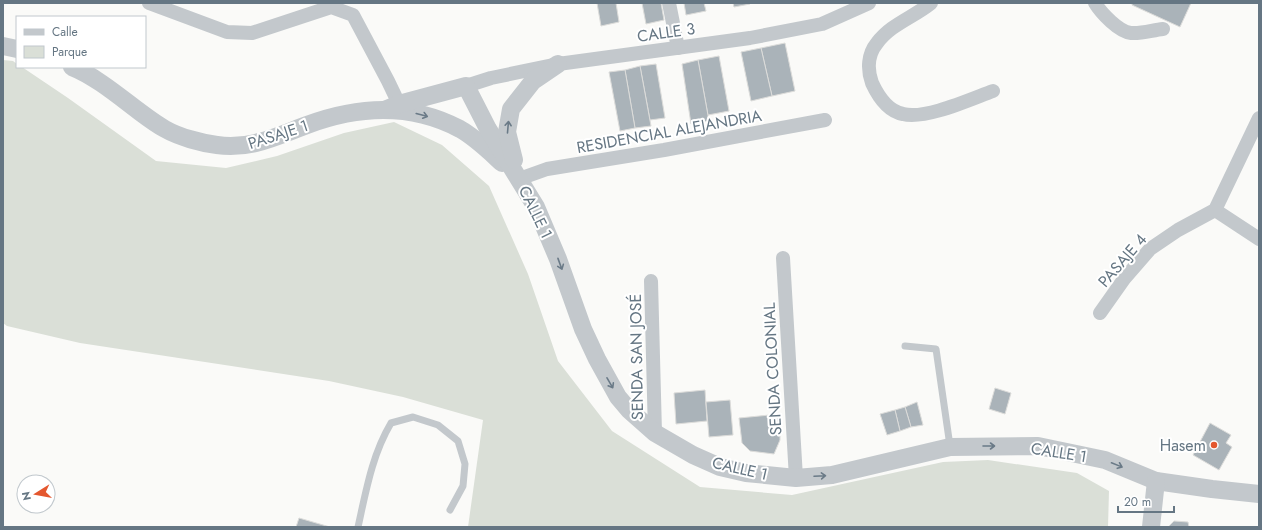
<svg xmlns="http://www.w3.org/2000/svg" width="1262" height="530" font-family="Jost,sans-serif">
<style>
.green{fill:#dadfd7}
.building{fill:#aab3b9;stroke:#dcdcda}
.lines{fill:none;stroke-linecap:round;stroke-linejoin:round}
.service{stroke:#c3c8cc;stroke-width:7}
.minor{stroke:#c3c8cc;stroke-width:14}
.tertiary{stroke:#c3c8cc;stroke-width:18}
.oneway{stroke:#6a7a87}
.poi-dot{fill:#e4572e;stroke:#fff;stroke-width:1.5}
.labels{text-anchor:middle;stroke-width:4;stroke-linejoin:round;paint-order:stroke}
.street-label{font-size:16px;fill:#657683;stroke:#fff}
.poi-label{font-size:16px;fill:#657683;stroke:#fff;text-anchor:end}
</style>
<rect width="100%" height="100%" fill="#fafaf8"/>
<!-- green -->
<polygon class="green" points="3,60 13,61 17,64 17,67 22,67 68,98 156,161 226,168 277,156 344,133 394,122 442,145 489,186 528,274 558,361 612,431 700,487 792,495 943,462 988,460 1077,473 1109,491 1108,527 468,527 483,420 403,397 329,381 80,343 7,326 3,323"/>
<!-- building -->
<g class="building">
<polygon points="597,3 616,3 619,22 601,26"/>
<polygon points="642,3 661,3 664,20 646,24"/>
<polygon points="684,3 704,3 706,11 686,15"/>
<polygon points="733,3 750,3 750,4 734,7"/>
<polygon points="1132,3 1191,3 1180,27 1132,5"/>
<polygon points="785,43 795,91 772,96 761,48"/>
<polygon points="761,48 772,96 751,101 741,52"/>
<polygon points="719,56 729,111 708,115 698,60"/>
<polygon points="698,60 709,121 691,124 682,64"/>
<polygon points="656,64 665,118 650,120 640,66"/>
<polygon points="640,66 651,126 635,128 625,70"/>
<polygon points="625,70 635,128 620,131 609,72"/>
<polygon points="995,388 1011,393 1005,414 989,409"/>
<polygon points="705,390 707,421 676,424 674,393"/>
<polygon points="730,400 733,435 709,437 706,402"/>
<polygon points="917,402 923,425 911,427 905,407"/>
<polygon points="905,407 911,427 900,431 895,410"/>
<polygon points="895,410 900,431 887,435 880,414"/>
<polygon points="780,414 780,440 774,454 750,451 742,443 739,418"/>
<polygon points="1210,423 1231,435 1226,443 1232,447 1219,470 1193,455"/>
<polygon points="299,518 330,527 296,527"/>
<polygon points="1174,521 1188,522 1189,527 1168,527"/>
</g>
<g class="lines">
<!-- service -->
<g class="service">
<polyline points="905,346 936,349 950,446"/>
<path d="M358 527C366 491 372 455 391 423L413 417 438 425 458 441 465 464 463 486 450 510"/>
</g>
<!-- minor -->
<g class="minor">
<polyline points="149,3 227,32 252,33 331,7 353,15 388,81 399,104"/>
<polyline points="669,3 678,48"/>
<path d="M931 3C914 17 891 24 877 43 868 54 867 69 872 83 878 96 887 111 903 114 925 120 971 99 993 91"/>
<path d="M1095 3C1101 13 1119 32 1131 33 1141 34 1153 30 1163 29"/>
<polyline points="466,86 491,78 558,64 750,38 822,24 869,3"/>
<polyline points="519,179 547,169 664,150 825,120"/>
<polyline points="1215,210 1259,239"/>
<polyline points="783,258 796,478"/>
<polyline points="651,281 655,433"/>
<polyline points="1100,313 1124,279 1150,249 1178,230 1215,210 1259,118"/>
</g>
<!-- tertiary -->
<g class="tertiary">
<polyline points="3,46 17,49"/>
<path d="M72 67C95 76 120 97 140 112 148 118 156 124 165 129 179 137 201 143 217 145 250 150 277 136 307 125 358 106 411 103 460 129 476 138 489 151 502 163"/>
<polyline points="384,110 399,104 466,86 488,129 536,207 558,259 583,329 597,359 618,397 629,410 655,433 693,455 720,467 746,473 796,478 832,475 950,447 1038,446 1105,460 1156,481 1212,489 1259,494"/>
<polyline points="514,160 507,132 511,109 533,81 558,64"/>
<polyline points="1151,527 1156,481"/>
</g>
</g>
<!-- one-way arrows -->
<defs><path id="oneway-shaft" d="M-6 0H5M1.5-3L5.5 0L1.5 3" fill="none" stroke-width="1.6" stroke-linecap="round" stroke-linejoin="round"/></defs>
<g class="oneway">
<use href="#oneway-shaft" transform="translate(422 115) rotate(15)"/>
<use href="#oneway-shaft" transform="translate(508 127) rotate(-85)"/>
<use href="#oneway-shaft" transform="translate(560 264) rotate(70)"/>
<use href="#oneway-shaft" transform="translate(610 383) rotate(60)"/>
<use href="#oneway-shaft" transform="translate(989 446)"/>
<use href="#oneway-shaft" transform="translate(1117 465) rotate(22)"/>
<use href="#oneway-shaft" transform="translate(820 476) rotate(-3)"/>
</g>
<!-- markers -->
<circle class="poi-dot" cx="1214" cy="445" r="4"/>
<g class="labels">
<!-- street labels -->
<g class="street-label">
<text transform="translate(666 32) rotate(-8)" y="6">CALLE 3</text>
<text transform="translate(669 131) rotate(-10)" y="6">RESIDENCIAL ALEJANDRIA</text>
<text transform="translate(278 134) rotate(-18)" y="6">PASAJE 1</text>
<text transform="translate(536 212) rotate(64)" y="6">CALLE 1</text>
<text transform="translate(1122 260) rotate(-49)" y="6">PASAJE 4</text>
<text transform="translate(636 357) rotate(-91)" y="6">SENDA SAN JOSÉ</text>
<text transform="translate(772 369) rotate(-93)" y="6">SENDA COLONIAL</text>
<text transform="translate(1059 452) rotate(9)" y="6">CALLE 1</text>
<text transform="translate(740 468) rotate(13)" y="6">CALLE 1</text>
</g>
<!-- poi labels -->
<g class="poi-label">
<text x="1206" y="451">Hasem</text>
</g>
</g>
<!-- border -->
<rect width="1262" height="530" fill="none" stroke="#657683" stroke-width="8"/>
<!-- legend -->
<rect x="16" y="16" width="130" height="52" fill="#ffffff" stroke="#c1c8cd"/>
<rect x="24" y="29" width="20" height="6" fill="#c3c8cc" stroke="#c1c8cd"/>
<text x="52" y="36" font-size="12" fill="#657683">Calle</text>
<rect x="24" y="46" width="20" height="12" fill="#dadfd7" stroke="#c1c8cd"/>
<text x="52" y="56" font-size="12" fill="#657683">Parque</text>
<!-- north arrow -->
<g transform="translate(36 494) rotate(259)"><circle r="19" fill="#ffffff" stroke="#c1c8cd"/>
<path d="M0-3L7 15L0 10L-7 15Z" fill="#e4572e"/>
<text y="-6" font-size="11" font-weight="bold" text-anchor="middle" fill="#657683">N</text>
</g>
<!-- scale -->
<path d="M1118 506v6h56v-6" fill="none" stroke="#657683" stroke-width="2"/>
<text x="1124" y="506" font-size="12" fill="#657683" stroke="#ffffff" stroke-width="3" paint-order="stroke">20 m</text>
</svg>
